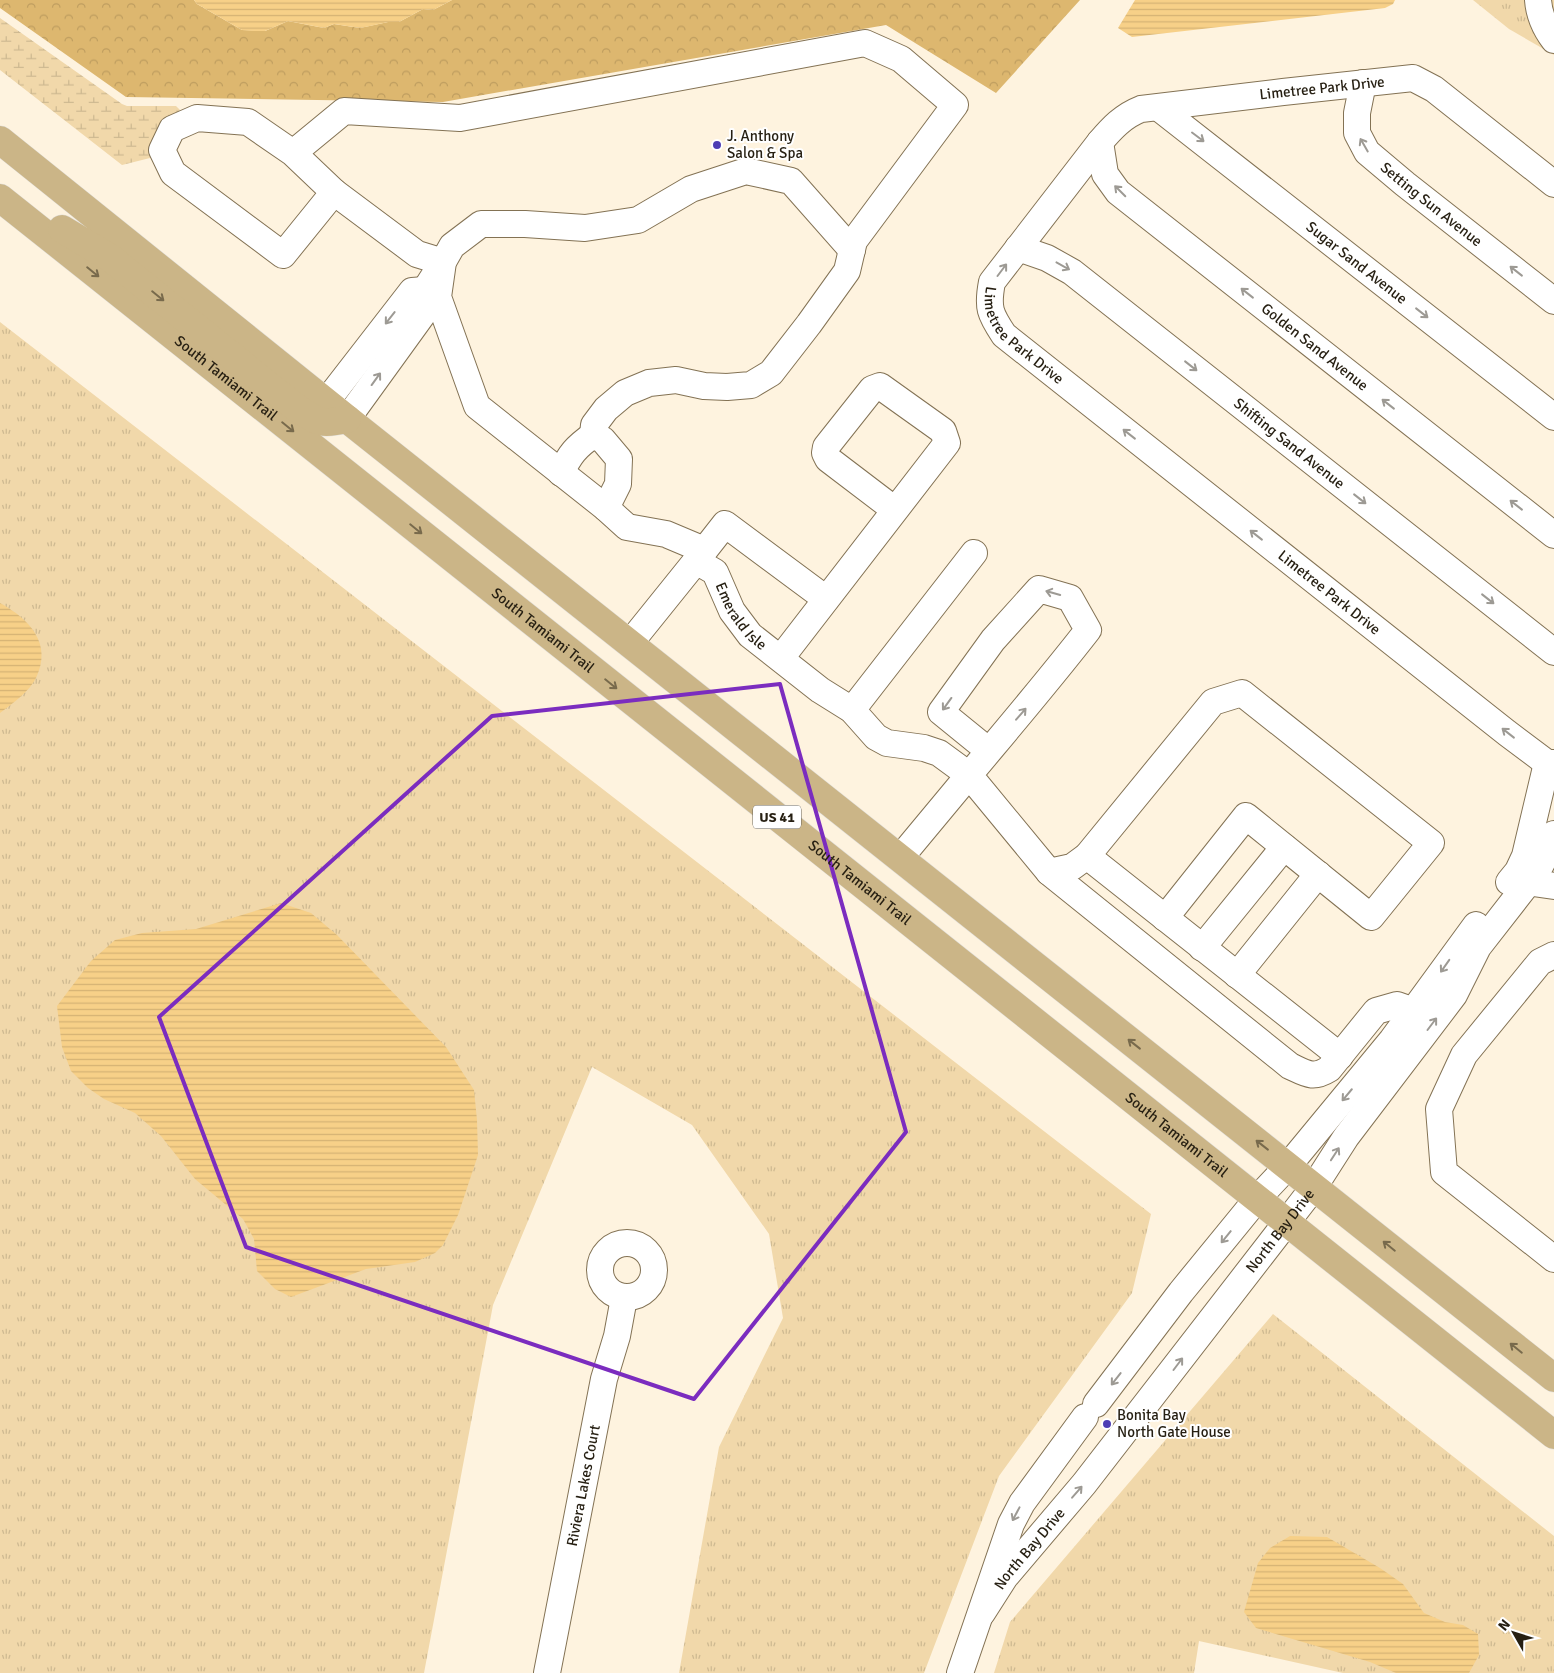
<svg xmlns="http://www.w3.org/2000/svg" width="1554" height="1673" font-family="Signika,sans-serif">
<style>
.grass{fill:url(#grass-tufts)}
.forest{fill:url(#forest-crowns)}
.wetland{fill:url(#wetland-marsh)}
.water{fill:url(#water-rules)}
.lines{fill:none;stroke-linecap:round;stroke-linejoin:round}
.minor-casing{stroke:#837254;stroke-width:28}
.major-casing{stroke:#e1e0de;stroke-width:29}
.minor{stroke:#fff;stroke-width:26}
.major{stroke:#cbb587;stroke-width:28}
.oneway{stroke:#9d9a94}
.oneway2{stroke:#786a4c}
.marked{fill:none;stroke:#7b2cbf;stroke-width:4;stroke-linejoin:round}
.poi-dot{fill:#4d3db4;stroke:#fff;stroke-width:2}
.labels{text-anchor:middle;stroke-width:4;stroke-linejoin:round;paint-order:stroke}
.shield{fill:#fff;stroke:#676259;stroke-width:1}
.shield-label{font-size:14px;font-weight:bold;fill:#261f12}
.street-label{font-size:15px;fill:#261f12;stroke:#fff}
.poi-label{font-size:15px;fill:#261f12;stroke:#fff;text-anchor:start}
</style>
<defs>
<pattern id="grass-tufts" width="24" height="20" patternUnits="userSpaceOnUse" patternTransform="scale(1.25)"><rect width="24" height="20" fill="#f1d8aa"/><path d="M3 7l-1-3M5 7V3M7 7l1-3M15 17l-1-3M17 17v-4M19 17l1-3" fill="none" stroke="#ceb991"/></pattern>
<pattern id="forest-crowns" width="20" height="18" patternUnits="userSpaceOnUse" patternTransform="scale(1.25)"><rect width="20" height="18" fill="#ddb76f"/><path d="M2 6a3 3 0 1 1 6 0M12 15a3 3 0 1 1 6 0" fill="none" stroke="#be9d5f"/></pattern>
<pattern id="wetland-marsh" width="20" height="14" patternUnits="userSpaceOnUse" patternTransform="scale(1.25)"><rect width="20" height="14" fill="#f1d8aa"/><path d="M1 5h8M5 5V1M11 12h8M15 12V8" fill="none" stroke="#ceb991"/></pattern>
<pattern id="water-rules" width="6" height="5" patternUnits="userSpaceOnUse" patternTransform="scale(1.25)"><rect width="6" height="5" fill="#f7d088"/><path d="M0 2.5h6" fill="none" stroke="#d4b274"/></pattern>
</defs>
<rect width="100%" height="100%" fill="#fef3df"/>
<!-- grass -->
<g class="grass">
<polygon points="1473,0 1554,0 1554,55 1509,29"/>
<polygon points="0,322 1151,1214 1132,1293 999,1476 924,1673 679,1673 719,1447 783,1318 769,1234 692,1125 592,1067 493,1305 424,1673 0,1673"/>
<polygon points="1273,1314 1554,1536 1554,1673 1343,1673 1199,1641 1194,1673 994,1673 1010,1622"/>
</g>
<!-- forest -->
<polygon class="forest" points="0,0 194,0 197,4 242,30 265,31 288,21 324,28 334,24 360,28 388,22 399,22 423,9 433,10 452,0 1080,0 996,93 886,25 443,102 126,97 0,8"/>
<!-- wetland -->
<polygon class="wetland" points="0,18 122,104 127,106 176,106 180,110 167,122 158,156 122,165 0,70"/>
<!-- water -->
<g class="water">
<polygon points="194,0 452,0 433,10 423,9 399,22 388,22 370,26 360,28 334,24 324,28 288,21 265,31 254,31 242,30 197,4"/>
<polygon points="1135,0 1395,0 1393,4 1385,8 1132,37 1118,28"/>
<path d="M0 603C29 619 53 643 36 678 29 692 13 703 0 713Z"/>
<polygon points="281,903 311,913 337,935 446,1047 474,1090 477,1120 478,1155 458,1215 443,1245 435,1253 415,1262 366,1269 291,1297 275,1289 257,1271 254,1239 243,1219 195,1179 161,1136 135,1113 104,1099 88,1088 71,1071 62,1047 57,1006 91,961 115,940 142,933 196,929"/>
<polygon points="1290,1536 1327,1537 1380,1568 1403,1584 1424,1613 1445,1622 1463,1625 1478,1634 1479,1655 1469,1673 1396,1673 1370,1662 1256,1628 1244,1612 1258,1563 1270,1548"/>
</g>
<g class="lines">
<defs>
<g id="minor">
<path d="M1538 0C1539 14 1545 28 1554 40"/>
<path id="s1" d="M1363 83 1357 113V133L1367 152 1405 184 1554 301"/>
<path id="s2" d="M1159 108 1554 417"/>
<path id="s3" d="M1100 142 1105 174 1118 192 1554 535"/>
<polyline points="293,153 334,192 283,255 173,173 162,150 172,129 197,118 248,122 293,153 344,111 460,118 865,43 901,59 955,105 854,241 847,271 809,324 771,373 751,385 727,387 704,386 676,380 649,383 625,393 606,409 594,425 593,435 603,440 619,459 618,484 606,508 627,527 666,534 704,550"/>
<path id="s4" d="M1554 184 1434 89 1413 78 1283 92 1141 109C1123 116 1112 128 1100 142L992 282C987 308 990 314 1004 335L1507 733 1547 763H1554"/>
<polyline points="334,192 417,254 443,262 425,290 428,307 347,419"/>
<path id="s5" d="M1018 248 1047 258 1072 272 1554 652"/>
<polyline points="326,402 412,291 425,290"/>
<path d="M561 473C570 454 576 447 593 435"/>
<polyline points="606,508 477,406 438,297 443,262 452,246 481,224 525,224 585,228 638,220 691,189 746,171 791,181 852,250"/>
<polyline points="696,561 725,524 826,599"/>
<path id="s6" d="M630 643 696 561 715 572 732 611 750 635 820 690 852 710 876 737 887 743 924 748 939 753 969 775 900 858"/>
<polyline points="781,658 947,443 943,431 880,386 872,389 826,447 825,453 828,459 895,510"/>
<polyline points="852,710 974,553"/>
<path d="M989 751 941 712 993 640 1039 589 1070 598 1088 630C1050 679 1009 727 969 775L1049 872 1290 1066C1307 1074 1313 1079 1329 1069L1376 1011 1397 1005 1414 1011"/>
<polyline points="1087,856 1340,1056"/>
<polyline points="1049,872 1072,867 1087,856 1213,702 1242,693 1431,843 1371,917 1246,816 1165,918"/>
<polyline points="1514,880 1554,886"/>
<polyline points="1509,882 1518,871 1525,856 1547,763"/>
<polyline points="1202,948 1284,847"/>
<polyline points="1554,955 1540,962 1464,1055 1439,1109 1444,1172 1554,1259"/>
<polyline points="1237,975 1318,874"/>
<circle cx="627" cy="1270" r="27"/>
<polyline points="1096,1404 1181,1292 1257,1199 1288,1166 1392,1040 1476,925"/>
<path id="s7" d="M982 1613 1005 1577 1084 1484 1314 1187 1346 1137 1454 995 1478 947 1538 870 1549 849 1554 834"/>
<path id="s8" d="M547 1673 604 1379 617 1336 624 1298"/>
<polyline points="960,1673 1011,1524 1022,1503 1085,1417"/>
</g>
<g id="major">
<polyline points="0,140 347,419 1554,1378"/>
<path id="s9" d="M0 198 1554 1435"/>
<path d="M62 229 109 257 298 409C320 423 322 425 347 419"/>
</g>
</defs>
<!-- minor casing -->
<use href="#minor" class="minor-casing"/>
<!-- major casing -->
<use href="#major" class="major-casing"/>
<!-- minor -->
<use href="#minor" class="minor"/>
<!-- major -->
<use href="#major" class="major"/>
</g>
<!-- one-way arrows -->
<defs><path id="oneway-shaft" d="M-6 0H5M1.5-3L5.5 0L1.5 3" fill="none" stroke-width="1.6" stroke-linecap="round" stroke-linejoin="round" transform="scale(1.25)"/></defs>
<g class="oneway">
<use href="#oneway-shaft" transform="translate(1198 137) rotate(37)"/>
<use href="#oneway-shaft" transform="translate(1364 145) rotate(-120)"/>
<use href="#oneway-shaft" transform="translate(1120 191) rotate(-135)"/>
<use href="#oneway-shaft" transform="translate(1063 266) rotate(29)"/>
<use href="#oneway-shaft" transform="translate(1002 270) rotate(-53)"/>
<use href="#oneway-shaft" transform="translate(1516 271) rotate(-142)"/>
<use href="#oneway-shaft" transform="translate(1247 293) rotate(-142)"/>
<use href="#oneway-shaft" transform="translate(1422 313) rotate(38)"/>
<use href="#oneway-shaft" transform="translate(390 318) rotate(128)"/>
<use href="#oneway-shaft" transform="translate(1191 366) rotate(38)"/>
<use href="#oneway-shaft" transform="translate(376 379) rotate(-54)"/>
<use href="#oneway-shaft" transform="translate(1388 404) rotate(-142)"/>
<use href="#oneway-shaft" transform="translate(1129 434) rotate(-142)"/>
<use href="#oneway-shaft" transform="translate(1360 499) rotate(38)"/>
<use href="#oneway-shaft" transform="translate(1516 505) rotate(-142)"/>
<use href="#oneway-shaft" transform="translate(1256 535) rotate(-142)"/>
<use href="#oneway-shaft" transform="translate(1053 593) rotate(-164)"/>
<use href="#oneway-shaft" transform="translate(1488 599) rotate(38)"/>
<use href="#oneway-shaft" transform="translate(947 704) rotate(126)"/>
<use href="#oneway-shaft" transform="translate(1021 714) rotate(-49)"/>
<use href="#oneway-shaft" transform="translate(1508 733) rotate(-142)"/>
<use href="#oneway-shaft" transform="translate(1445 966) rotate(125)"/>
<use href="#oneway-shaft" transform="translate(1432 1024) rotate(-53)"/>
<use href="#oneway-shaft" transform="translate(1347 1095) rotate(130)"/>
<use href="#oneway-shaft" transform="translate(1335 1154) rotate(-57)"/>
<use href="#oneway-shaft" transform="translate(1226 1237) rotate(129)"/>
<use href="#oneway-shaft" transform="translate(1178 1364) rotate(-53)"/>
<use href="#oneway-shaft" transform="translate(1116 1379) rotate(128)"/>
<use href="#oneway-shaft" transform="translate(1077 1492) rotate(-49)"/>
<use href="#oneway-shaft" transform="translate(1016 1514) rotate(118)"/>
</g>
<g class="oneway2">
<use href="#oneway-shaft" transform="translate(93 272) rotate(39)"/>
<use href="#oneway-shaft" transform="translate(158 296) rotate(39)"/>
<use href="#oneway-shaft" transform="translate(288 427) rotate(39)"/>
<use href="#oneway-shaft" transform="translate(416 529) rotate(39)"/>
<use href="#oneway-shaft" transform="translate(611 684) rotate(39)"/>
<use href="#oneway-shaft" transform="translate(1134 1044) rotate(-142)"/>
<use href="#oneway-shaft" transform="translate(1262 1145) rotate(-142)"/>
<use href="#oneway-shaft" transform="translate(1389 1246) rotate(-141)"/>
<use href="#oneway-shaft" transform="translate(1516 1348) rotate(-141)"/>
</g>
<!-- marked area -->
<path class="marked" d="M780 684 906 1132 694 1399 246 1247 159 1017 492 716Z"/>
<!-- markers -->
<g class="poi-dot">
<circle cx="717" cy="145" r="5"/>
<circle cx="1107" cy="1424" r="5"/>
</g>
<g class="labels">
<!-- shield labels -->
<rect class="shield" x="753" y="805.5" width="48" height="23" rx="4"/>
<g class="shield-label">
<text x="777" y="822">US 41</text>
</g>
<!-- street labels -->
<g class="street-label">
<text transform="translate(1322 88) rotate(-6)" y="5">Limetree Park Drive</text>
<text dy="5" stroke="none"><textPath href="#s1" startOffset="155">Setting Sun Avenue</textPath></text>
<text dy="5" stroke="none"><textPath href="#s2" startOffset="251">Sugar Sand Avenue</textPath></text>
<text dy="5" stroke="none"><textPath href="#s4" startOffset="748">Limetree Park Drive</textPath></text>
<text dy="5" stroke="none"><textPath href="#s3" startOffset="305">Golden Sand Avenue</textPath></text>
<text dy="5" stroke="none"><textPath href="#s9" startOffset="289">South Tamiami Trail</textPath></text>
<text dy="5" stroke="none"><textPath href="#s5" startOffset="336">Shifting Sand Avenue</textPath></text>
<text dy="5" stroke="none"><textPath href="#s4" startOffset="1152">Limetree Park Drive</textPath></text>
<text dy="5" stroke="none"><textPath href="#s6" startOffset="179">Emerald Isle</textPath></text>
<text dy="5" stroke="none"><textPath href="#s9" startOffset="694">South Tamiami Trail</textPath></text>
<text dy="5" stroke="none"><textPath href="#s9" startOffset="1099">South Tamiami Trail</textPath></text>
<text dy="5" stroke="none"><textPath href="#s9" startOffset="1504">South Tamiami Trail</textPath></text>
<text dy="5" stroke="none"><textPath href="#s7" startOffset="485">North Bay Drive</textPath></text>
<text dy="5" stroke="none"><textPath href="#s8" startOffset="191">Riviera Lakes Court</textPath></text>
<text dy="5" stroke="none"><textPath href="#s7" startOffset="80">North Bay Drive</textPath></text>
</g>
<!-- poi labels -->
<g class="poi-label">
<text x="727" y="141">J. Anthony<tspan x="727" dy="17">Salon &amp; Spa</tspan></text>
<text x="1117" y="1420">Bonita Bay<tspan x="1117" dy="17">North Gate House</tspan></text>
</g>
</g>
<!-- north arrow -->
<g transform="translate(1514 1633) rotate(309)" stroke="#ffffff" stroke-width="4" paint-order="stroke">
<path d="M0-4L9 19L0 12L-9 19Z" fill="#261f12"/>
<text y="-8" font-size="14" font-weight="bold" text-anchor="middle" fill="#261f12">N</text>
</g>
</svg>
